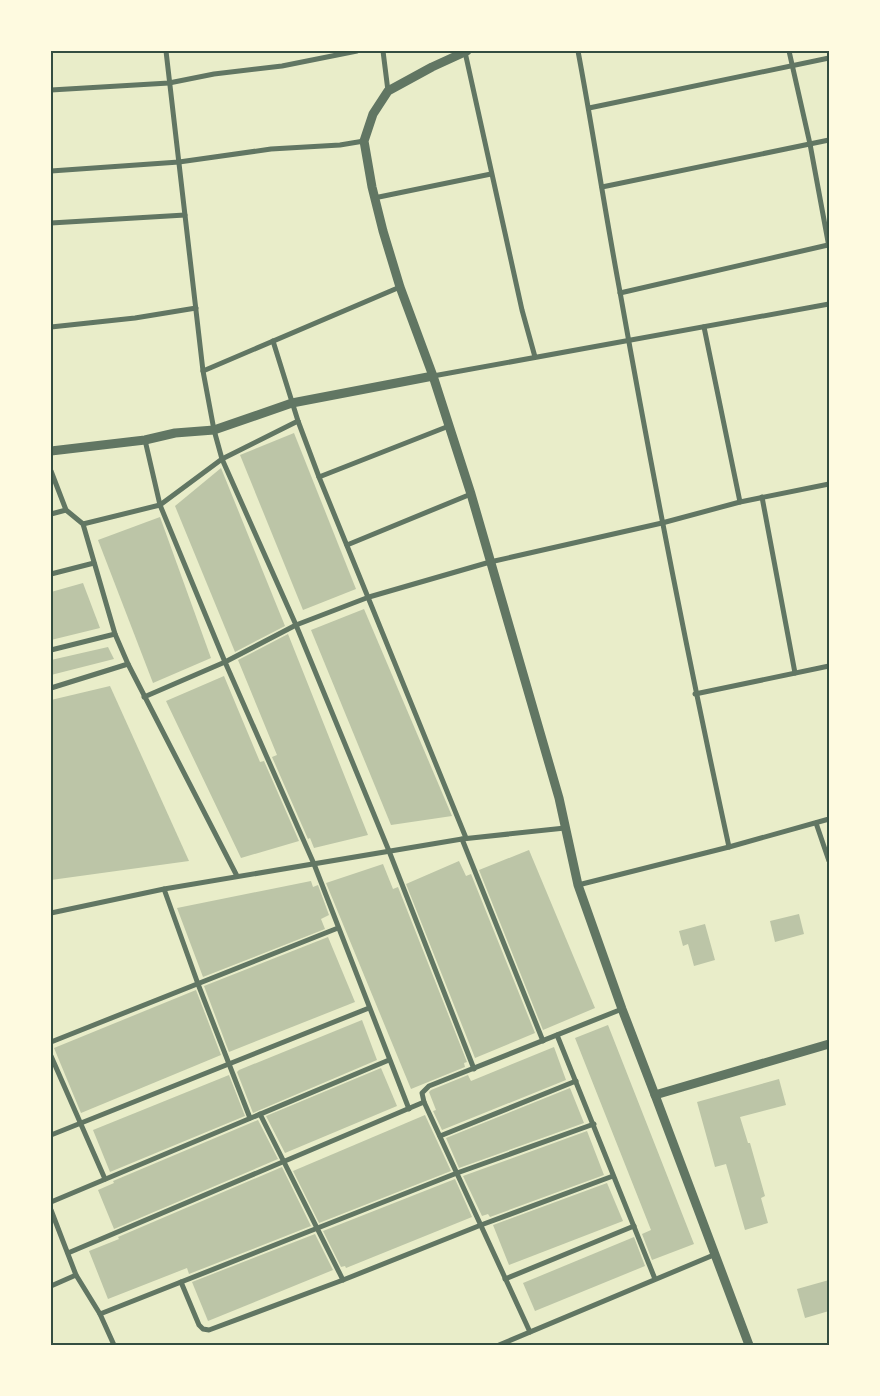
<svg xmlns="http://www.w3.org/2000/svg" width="880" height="1396" font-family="'Asap Condensed',sans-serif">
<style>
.building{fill:#bcc5a7}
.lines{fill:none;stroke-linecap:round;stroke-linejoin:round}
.minor{stroke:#617663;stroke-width:5}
.tertiary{stroke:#617663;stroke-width:9}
.neatline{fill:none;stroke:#344e41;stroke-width:2}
</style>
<rect width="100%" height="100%" fill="#e9edc9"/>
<!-- building -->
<g class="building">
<polygon points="294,433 356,589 303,610 240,455"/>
<polygon points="221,468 285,626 235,652 175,506"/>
<polygon points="160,517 211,658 153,683 98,540"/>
<polygon points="83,583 100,628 51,640 51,592"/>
<polygon points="364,609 452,816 391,825 311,630"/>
<polygon points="288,634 368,835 314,848 310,838 308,839 272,757 277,755 238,660"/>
<polygon points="108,647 114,659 51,675 51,660"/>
<polygon points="224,676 260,762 264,761 299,841 241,858 166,701"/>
<polygon points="110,686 189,861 51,880 51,700"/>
<polygon points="529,850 595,1008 543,1030 479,870"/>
<polygon points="459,861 466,876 471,874 535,1033 475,1058 406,884"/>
<polygon points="383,864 393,889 398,887 467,1062 464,1063 465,1067 411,1089 326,883"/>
<polygon points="311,881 313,887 318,885 329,915 321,919 325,929 203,977 177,908"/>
<polygon points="799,914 804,934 775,942 770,921"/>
<polygon points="705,924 715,960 694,966 688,944 683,946 679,931"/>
<polygon points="328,937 355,1002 229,1052 204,986"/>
<polygon points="196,990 221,1055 81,1113 54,1048"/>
<polygon points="362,1020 377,1060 253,1113 237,1072 239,1070"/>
<polygon points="608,1025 694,1244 652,1260 642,1234 651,1230 575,1038"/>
<polygon points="554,1047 566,1080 442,1130 433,1111 436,1110 429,1092 431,1090 468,1075 471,1081"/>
<polygon points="381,1068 397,1106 285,1153 266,1116"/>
<polygon points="229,1075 245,1116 110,1172 93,1130"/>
<polygon points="779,1079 786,1105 740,1117 748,1143 750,1143 765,1196 761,1198 768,1223 745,1230 726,1164 715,1167 697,1102"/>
<polygon points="570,1088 584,1123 459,1168 446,1138"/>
<polygon points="425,1115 451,1171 319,1223 293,1171"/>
<polygon points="258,1120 278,1159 114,1229 98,1190 114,1183 113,1181"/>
<polygon points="587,1131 604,1175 490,1217 488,1214 482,1216 463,1176"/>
<polygon points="282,1167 311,1226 189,1274 187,1268 108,1299 89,1251 119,1239 118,1237"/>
<polygon points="455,1179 472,1217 346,1268 345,1266 341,1267 323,1231"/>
<polygon points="607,1183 623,1221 509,1265 493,1225"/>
<polygon points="315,1234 333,1270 208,1321 192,1282"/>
<polygon points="634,1237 645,1266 535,1311 523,1283"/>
<polygon points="829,1280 829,1311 805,1318 797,1289"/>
</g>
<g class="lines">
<!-- minor -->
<g class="minor">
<polyline points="166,51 203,371 214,430 222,459 296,625 389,851 474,1069"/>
<polyline points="383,51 388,91"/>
<path d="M578 51C593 131 605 212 620 292 653 478 689 663 729 847"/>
<polyline points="789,51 810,144 829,247"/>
<polyline points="465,52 522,310 535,357"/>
<polyline points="51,90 169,83 214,74 282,66 357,51"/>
<polyline points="589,108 829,58"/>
<polyline points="51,171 179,162 271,149 340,145 364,141"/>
<polyline points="602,187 829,140"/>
<polyline points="374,198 491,174"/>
<polyline points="51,223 185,215"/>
<polyline points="620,293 828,245"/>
<polyline points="51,327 135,318 196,308"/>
<polyline points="704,327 740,502"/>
<polyline points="273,341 298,421 319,477 466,838"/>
<polyline points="203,371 400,287"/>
<polyline points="433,376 829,304"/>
<polyline points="145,440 160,505 225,662 314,864 409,1109"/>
<polyline points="51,471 66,510 83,524 115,634 128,664 237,876"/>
<polyline points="319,477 449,426"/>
<polyline points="762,497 795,673"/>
<polyline points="51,514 66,510"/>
<polyline points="83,524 160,505 222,459 298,421"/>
<polyline points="347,545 471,494"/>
<polyline points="51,574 94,563"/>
<polyline points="51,650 115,634"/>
<polyline points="51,688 128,664"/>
<polyline points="695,694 829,666"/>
<polyline points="144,697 225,662 296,625 369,597 490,562 662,523 740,502 829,484"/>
<polyline points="816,823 829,861"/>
<polyline points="462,839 543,1041"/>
<polyline points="578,885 729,847 829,819"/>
<polyline points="164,889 198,984 250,1118"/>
<polyline points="51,913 164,889 462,839 565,828"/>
<polyline points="557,1035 655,1279"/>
<polyline points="51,1042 338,928"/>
<polyline points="51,1056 105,1179"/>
<polyline points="260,1114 343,1280"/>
<polyline points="51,1135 369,1008"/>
<polyline points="440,1136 576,1081"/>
<polyline points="51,1202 389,1060"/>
<polyline points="51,1210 76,1275 100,1314 114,1345"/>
<polyline points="68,1253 424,1102"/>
<polyline points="505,1279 634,1226"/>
<polyline points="181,1282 199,1325 203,1329 209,1330 343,1280 481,1225 613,1176"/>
<polyline points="51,1286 76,1275"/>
<polyline points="100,1314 457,1173 594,1124"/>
<polyline points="530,1332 424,1102 422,1093 429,1086 622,1009"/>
<polyline points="499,1345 716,1254"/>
</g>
<!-- tertiary -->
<g class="tertiary">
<polyline points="467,51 432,67 388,91 373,114 364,141 372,187 383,231 400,287 433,376 471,494 559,798 578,885 622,1009 655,1095 749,1345"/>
<polyline points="51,451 145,440 175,433 214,430 292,403 433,376"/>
<polyline points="655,1095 829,1044"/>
</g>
</g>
<!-- border -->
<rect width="880" height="1396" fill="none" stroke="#fefae0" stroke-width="105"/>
<rect x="52" y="52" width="776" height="1292" class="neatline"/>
</svg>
